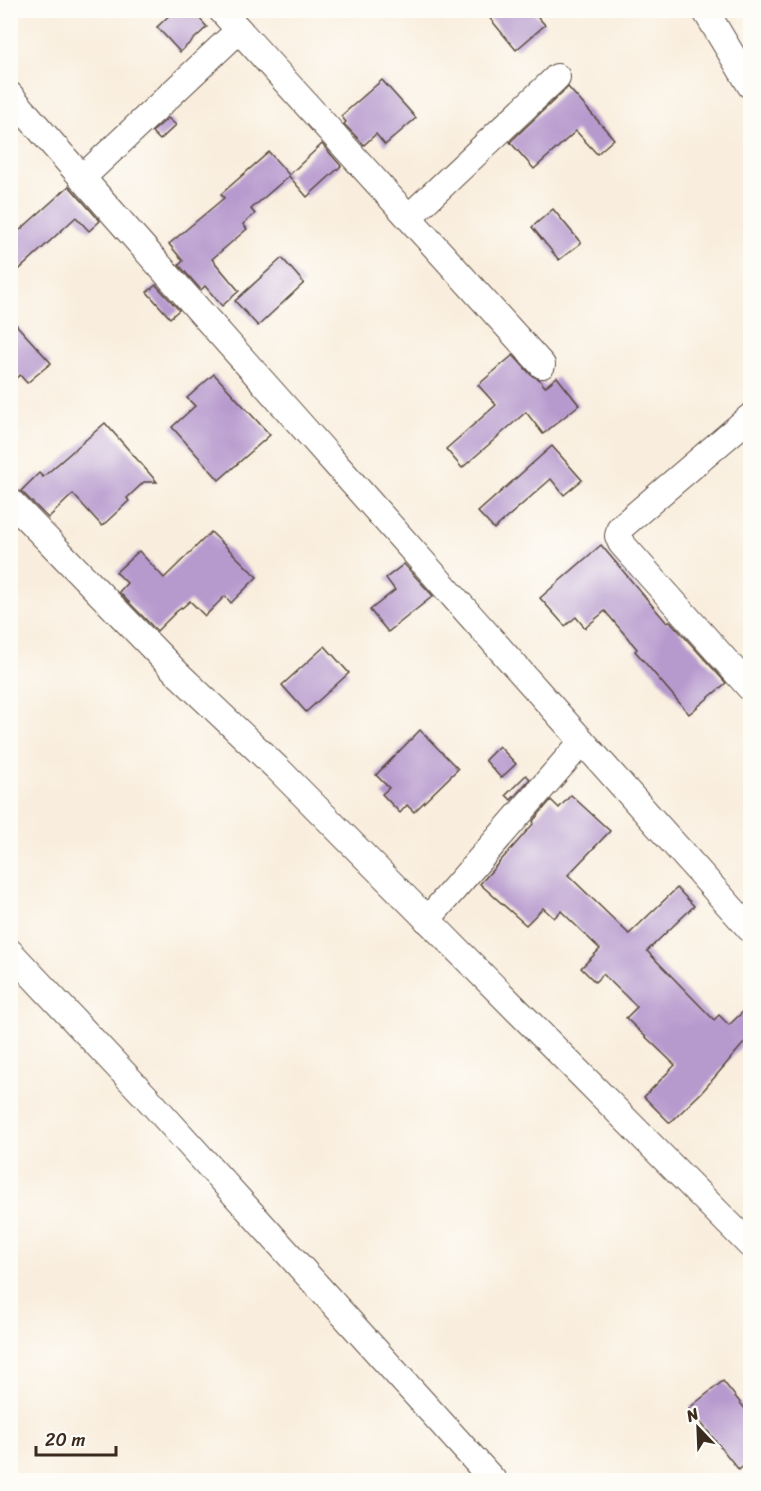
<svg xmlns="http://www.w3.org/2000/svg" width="761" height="1491" font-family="Sriracha,sans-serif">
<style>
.building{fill:#b699cd}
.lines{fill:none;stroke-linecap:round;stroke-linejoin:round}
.minor-casing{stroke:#58473b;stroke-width:28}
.minor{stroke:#fff;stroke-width:26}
</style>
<rect width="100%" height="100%" fill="#fdfcf7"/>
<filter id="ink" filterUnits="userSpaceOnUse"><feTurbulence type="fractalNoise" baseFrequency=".0167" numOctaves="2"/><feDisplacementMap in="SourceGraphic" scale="12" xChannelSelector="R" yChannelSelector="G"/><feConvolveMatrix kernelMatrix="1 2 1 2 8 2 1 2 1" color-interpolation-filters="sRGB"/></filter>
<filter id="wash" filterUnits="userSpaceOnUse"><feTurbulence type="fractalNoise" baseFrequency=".008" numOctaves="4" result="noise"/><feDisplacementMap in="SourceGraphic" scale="24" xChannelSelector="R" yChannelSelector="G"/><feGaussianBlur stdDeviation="1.35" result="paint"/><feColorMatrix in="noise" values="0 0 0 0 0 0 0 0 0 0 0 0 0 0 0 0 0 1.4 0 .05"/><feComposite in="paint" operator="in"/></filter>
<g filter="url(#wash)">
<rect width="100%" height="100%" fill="#f9eede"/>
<g id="blocks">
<!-- building -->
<g class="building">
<polygon points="175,10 192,10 207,27 180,52 157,27"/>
<polygon points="483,10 532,10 545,25 516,50"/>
<polygon points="382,80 416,118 385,145 376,134 364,145 344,124 346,122 341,116"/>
<polygon points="568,87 614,139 597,154 576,131 534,169 510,142"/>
<polygon points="168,118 176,125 160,140 152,132"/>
<polygon points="322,144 341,166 307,197 289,176 251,209 255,214 243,224 247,229 212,259 239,291 222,306 205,286 201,290 179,265 183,261 169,244 224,198 221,194 269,152 289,175"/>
<polygon points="69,186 100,221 89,231 76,217 10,278 10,239"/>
<polygon points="553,209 581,243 559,260 532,227"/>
<polygon points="282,258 304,283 258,326 235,301"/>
<polygon points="156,285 179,310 170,318 147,292"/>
<polygon points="10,318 51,363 27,383 20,375 10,383"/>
<polygon points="513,355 531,375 539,379 545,387 557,377 579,405 543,434 526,412 462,468 446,449 496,405 478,385"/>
<polygon points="214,374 270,435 219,480 172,427 195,406 187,398"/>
<polygon points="105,423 157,482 144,482 127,498 129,501 102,526 73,494 48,518 21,491 39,473 43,477"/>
<polygon points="552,446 582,480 564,495 551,479 494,529 478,512"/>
<polygon points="211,532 257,577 231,603 225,596 205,616 190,601 182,608 181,607 157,631 119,592 127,583 116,572 139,551 164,578"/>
<polygon points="601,545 667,623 670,621 726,683 689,714 635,651 637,649 605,611 585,628 576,617 565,626 540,598"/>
<polygon points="404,564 433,596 388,632 370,610 395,590 386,578"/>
<polygon points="325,646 349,673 306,712 282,685"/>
<polygon points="420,730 458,769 414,812 407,805 400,813 382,794 389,788 376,775"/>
<polygon points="499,746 516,764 501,778 485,760"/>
<polygon points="526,775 530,779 511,800 506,795"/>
<polygon points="571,795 610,831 568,875 629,934 677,888 694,906 647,951 714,1020 719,1015 729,1025 750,1005 750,1036 702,1092 670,1123 644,1097 675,1065 626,1018 637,1007 603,974 595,982 581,968 600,949 561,911 554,918 543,908 526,925 480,884 534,823 533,821 551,800 559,808"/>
<polygon points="723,1381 750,1415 750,1460 739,1470 689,1408"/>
</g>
</g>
</g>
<g filter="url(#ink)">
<use href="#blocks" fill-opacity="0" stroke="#58473b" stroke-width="1.5"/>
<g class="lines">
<defs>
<g id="minor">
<polyline points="221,10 542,365"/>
<polyline points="705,10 750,85"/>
<path d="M10 95C116 218 225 339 333 461 472 617 610 774 750 929"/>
<polyline points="82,178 239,30"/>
<polyline points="409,217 557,77"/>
<polyline points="750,417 620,528 618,536 621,543 750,688"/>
<polyline points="10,501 176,672 277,768 750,1245"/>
<polyline points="427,920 581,743"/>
<polyline points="10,952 150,1101 493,1480"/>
</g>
</defs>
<!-- minor casing -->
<use href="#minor" class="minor-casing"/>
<!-- minor -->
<use href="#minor" class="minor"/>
</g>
</g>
<!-- margin -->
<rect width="761" height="1491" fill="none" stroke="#fdfcf7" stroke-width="36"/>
<!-- north arrow -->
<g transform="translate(698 1428) rotate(337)" stroke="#fdfcf7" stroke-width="4.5" paint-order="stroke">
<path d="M0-4.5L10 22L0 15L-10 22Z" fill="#3b2a1e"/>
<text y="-9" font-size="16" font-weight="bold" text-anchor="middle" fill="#3b2a1e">N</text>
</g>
<!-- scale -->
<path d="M36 1446v9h80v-9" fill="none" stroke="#3b2a1e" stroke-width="3"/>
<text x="45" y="1446" font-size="18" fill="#3b2a1e" stroke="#fdfcf7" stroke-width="4.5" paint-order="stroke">20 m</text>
</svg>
